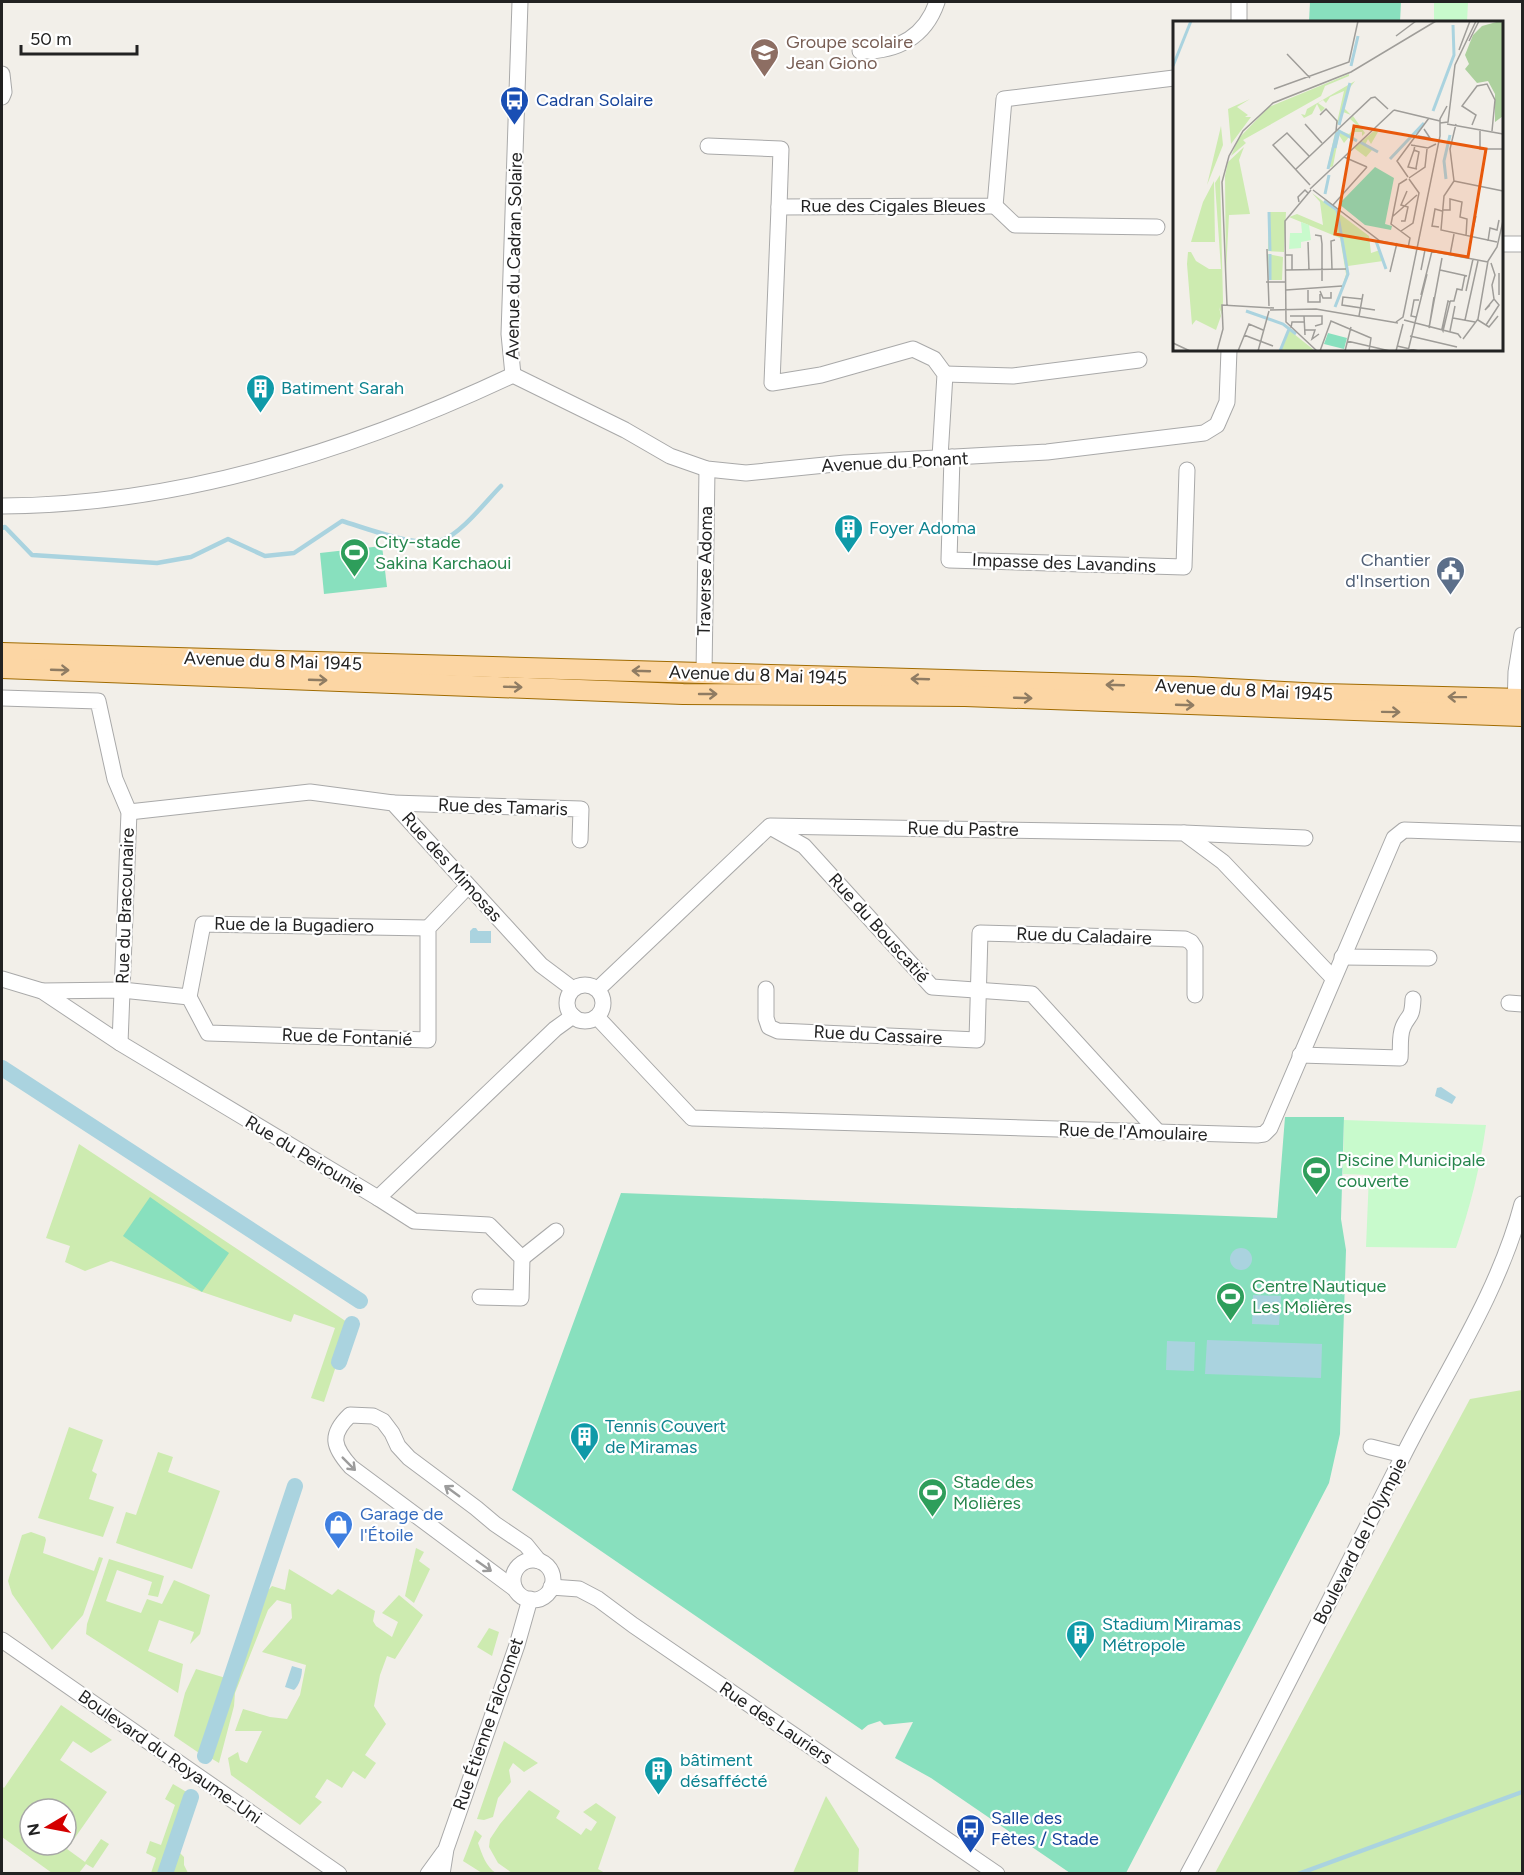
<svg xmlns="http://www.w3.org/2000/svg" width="1524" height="1875" font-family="Figtree,sans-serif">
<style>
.grass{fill:#cdebb0;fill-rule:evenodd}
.park{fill:#c8facc}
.pitch{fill:#88e0be}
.water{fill:#aad3df}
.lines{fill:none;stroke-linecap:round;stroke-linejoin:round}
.stream{stroke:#aad3df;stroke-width:4.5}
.canal{stroke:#aad3df;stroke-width:16}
.minor-casing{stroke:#a9a9a9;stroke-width:17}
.major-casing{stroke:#a06b00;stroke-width:22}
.minor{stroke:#fff;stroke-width:15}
.major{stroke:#fcd6a4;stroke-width:20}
.oneway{stroke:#8f7c63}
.oneway2{stroke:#9c9c9c}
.labels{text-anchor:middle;stroke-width:4.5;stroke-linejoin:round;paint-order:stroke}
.education-label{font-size:18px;fill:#785e54;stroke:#fff;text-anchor:start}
.transit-label{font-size:18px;fill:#164399;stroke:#fff;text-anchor:start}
.street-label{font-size:18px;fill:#222;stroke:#fff}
.culture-label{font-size:18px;fill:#0d838f;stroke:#fff;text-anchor:start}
.leisure-label{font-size:18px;fill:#27864d;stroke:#fff;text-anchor:start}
.service-label{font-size:18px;fill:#4e5e75;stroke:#fff;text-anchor:end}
.shop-label{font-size:18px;fill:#366cbe;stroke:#fff;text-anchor:start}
.inset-river{fill:none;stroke:#aad3df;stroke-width:3}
.inset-road{fill:none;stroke:#9f9d99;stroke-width:1.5}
.view{fill:#e8590c;fill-opacity:0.15;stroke:#e8590c;stroke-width:3}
.inset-edge{fill:none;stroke:#222;stroke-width:3}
</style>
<rect width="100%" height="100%" fill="#f2efe9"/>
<!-- grass -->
<g class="grass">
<polygon points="79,1144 350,1324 324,1402 311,1398 335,1328 294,1314 291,1322 111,1261 85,1271 65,1262 70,1246 46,1238"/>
<polygon points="1522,1390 1522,1873 1215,1873 1470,1399"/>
<polygon points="69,1427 103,1440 92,1471 97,1474 89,1499 114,1507 103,1537 38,1518"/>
<polygon points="158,1452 173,1457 168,1472 220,1491 192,1569 116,1543 126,1512 136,1515"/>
<polygon points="31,1532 45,1537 46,1540 43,1553 94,1571 99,1557 103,1558 83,1615 52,1650 12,1594 8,1581 22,1535"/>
<polygon points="416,1548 424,1552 419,1561 430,1569 414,1603 405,1596"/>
<polygon points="109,1559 164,1576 158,1597 148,1595 152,1582 117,1570 106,1601 141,1613 147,1599 162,1604 174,1580 210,1595 200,1634 190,1644 194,1632 159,1620 148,1651 183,1664 178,1693 86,1634 87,1624"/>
<polygon points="289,1569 332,1595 338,1589 375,1611 373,1621 376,1626 392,1637 398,1622 382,1613 399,1595 423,1615 395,1659 387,1656 380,1675 374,1706 386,1724 365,1755 376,1763 365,1779 353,1771 342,1788 327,1779 315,1797 322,1802 300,1825 231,1775 228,1758 238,1752 240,1760 247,1763 262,1731 235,1731 243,1709 270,1717 287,1719 300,1695 306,1665 262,1652 292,1618 291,1604 277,1600 268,1610 235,1693 234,1706 219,1763 209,1757 263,1596 272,1586 285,1590"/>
<polygon points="489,1628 499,1632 492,1656 477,1647"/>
<polygon points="196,1669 229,1679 207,1746 202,1755 174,1736 185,1693"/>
<path d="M61 1705 112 1740 91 1753 73 1741 60 1760 107 1792 67 1849 85 1862 101 1839 109 1844 93 1868 86 1864 79 1873H52L2 1837V1786L4 1788ZM30 1809H66V1845H30Z"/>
<polygon points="504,1741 538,1763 524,1772 513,1763 509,1770 511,1782 498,1798 493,1817 484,1820 477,1819"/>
<polygon points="173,1784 190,1794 163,1873 151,1873 156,1858 146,1853 150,1841 161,1845 175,1805 165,1799"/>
<polygon points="529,1790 560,1811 556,1818 581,1835 586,1828 591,1831 597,1822 583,1812 596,1803 616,1817 598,1869 605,1873 512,1873 498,1863 489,1847 490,1839 500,1824"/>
<polygon points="826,1796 859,1849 858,1873 793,1873"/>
<polygon points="194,1797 198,1799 179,1852 184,1857 184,1865 188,1873 168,1873"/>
<path d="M475 1830 482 1836 478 1843C482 1854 486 1867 496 1873H482L463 1861Z"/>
</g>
<!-- park -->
<g class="park">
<polygon points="1434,2 1468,2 1467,22 1434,22"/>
<path d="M1344 1120 1486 1125C1480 1168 1470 1208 1456 1248L1366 1247 1369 1175 1343 1174Z"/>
</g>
<!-- pitch -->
<g class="pitch">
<polygon points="1310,2 1401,2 1400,22 1309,22"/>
<polygon points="382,546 387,587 324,594 320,553"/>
<polygon points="1285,1117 1344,1117 1341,1219 1346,1250 1340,1434 1329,1483 1126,1873 1070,1873 931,1778 895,1758 913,1722 884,1725 880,1721 868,1725 862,1730 512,1490 621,1193 1277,1218"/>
<polygon points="150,1197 229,1253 202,1292 123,1236"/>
</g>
<!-- water -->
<g class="water">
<polygon points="473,928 476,928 478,931 491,931 491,943 470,943 470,931"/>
<polygon points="1441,1087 1456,1097 1452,1104 1435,1096 1437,1088"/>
<circle cx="1241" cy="1259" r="11"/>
<polygon points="1253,1295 1281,1296 1279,1325 1252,1324"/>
<polygon points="1207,1340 1322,1344 1321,1378 1205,1374"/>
<polygon points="1167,1341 1195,1342 1194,1371 1166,1370"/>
<path d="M292 1666 302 1669C302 1676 299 1686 294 1690L285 1687Z"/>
</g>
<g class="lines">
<!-- stream -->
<g class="stream">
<path d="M2 528 5 527 32 555 157 563 191 557 228 539 265 556 294 553 342 521C366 528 419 549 442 540 461 534 487 500 501 486"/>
<polyline points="1298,1874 1522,1792"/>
</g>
<!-- canal -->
<g class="canal">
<polyline points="2,1068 360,1301"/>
<polyline points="339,1362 352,1324"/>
<polyline points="205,1756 295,1486"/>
<polyline points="165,1874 191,1797"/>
</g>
<defs>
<g id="minor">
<polyline points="1239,22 1239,2"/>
<path d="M860 51C897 52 925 37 937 2"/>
<polyline points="2,74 4,92 2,97"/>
<polyline points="708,146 781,149 779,207"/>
<polyline points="995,206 1015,225 1157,227"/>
<polyline points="1502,244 1522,244"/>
<polyline points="945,374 1013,376 1139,360"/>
<polyline points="513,375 625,430 670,456 707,469 746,473 845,463 1047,452 1204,433 1217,425 1227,402 1229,350"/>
<polyline points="513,375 509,334 520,2"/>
<polyline points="940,457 945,374 934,359 913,349 821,375 772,383 779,207 995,206 1004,99 1174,78"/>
<polyline points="952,457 949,560 1184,567 1187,470"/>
<path d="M2 506C179 505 354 450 513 375"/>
<polyline points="704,673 707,469"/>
<polyline points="2,698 98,701 115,779 129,812 120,1043"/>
<polyline points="1515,710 1516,672 1522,635"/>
<polyline points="393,803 581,809 580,840"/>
<polyline points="129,812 310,792 393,803 541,965 573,989"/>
<polyline points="772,828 804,846 932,987 1032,994 1159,1133"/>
<polyline points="1184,833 1305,838"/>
<polyline points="1342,957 1429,958"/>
<polyline points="2,979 42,991 120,1043 378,1198 555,1029 573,1016"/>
<circle cx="585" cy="1003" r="18"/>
<polyline points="598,989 770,826 1184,833 1223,862 1333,978"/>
<polyline points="766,989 766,1018 769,1027 778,1031 977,1040 980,933 1185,939 1191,942 1195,948 1195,995"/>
<polyline points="42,991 122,990 189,997 203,924 428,928"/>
<polyline points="189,997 208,1033 428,1040 428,928 468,886"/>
<polyline points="1509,1003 1522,1004"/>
<polyline points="597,1017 692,1118 1257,1135 1264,1134 1270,1128 1394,838 1404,830 1522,834"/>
<path d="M1300 1055 1400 1058C1401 1049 1399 1036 1403 1027 1409 1013 1412 1020 1413 999"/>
<polyline points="378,1198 414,1221 489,1225 522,1258 521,1298 480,1297"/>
<polyline points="522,1258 556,1231"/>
<polyline points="1371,1447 1403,1455"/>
<circle cx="533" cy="1580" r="20"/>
<polyline points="551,1587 579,1589 598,1599 633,1625 997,1874"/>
<path d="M515 1589 351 1467C333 1447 329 1435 350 1415L373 1416 383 1421 392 1433 398 1446 409 1458 476 1508 495 1524 526 1545 539 1561"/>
<polyline points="2,1640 339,1874"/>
<polyline points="428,1874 444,1852"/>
<polyline points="442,1874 446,1849 517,1645 530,1599"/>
<path d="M1188 1874C1262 1737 1331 1597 1402 1458 1444 1374 1498 1295 1522 1204"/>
</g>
<g id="major">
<polyline points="2,653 1193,687 1323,694 1522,699"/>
<polyline points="2,668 683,694 965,696 1522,716"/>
</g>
</defs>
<!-- minor casing -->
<use href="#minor" class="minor-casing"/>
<!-- major casing -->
<use href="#major" class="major-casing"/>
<!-- minor -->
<use href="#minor" class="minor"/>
<!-- major -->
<use href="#major" class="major"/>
</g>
<!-- one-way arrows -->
<defs><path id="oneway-shaft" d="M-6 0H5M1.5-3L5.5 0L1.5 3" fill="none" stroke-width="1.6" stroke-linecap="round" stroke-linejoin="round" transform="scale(1.5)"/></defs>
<g class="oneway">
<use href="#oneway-shaft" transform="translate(60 670) rotate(2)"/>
<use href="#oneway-shaft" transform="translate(641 671) rotate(-178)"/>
<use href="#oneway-shaft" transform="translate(920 679) rotate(-178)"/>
<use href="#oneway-shaft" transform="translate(318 680) rotate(2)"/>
<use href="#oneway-shaft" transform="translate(1115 685) rotate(-178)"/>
<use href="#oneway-shaft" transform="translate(513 687) rotate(2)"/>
<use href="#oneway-shaft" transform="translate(708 694)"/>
<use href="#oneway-shaft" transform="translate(1457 697) rotate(-179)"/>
<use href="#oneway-shaft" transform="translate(1023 698) rotate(2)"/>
<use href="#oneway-shaft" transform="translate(1185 705) rotate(2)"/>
<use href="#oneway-shaft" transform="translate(1391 712) rotate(1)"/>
</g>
<g class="oneway2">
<use href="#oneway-shaft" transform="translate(349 1464) rotate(45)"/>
<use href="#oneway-shaft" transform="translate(452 1491) rotate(-144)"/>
<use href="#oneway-shaft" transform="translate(484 1566) rotate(35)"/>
</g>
<!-- icons -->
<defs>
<symbol id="school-pin" viewBox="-11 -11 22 30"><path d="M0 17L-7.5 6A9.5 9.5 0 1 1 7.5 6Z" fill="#8d6e63" stroke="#fff"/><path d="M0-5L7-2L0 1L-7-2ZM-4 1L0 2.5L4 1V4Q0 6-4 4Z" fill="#fff"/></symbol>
<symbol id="bus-pin" viewBox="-11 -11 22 30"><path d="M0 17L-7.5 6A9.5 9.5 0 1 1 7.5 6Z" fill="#1a4fb4" stroke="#fff"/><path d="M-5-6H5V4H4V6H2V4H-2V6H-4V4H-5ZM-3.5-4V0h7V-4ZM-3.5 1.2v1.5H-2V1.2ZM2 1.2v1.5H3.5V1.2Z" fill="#fff"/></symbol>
<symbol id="building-pin" viewBox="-11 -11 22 30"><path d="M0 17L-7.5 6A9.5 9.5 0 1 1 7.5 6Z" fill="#0f9aa8" stroke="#fff"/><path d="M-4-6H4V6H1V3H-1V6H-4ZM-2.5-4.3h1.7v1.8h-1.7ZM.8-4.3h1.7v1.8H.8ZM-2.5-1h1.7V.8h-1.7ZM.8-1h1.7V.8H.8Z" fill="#fff"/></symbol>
<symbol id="stadium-pin" viewBox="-11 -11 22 30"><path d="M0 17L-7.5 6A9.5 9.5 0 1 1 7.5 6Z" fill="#2e9e5b" stroke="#fff"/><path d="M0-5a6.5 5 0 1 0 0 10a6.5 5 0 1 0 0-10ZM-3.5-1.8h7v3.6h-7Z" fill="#fff"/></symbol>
<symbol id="civic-pin" viewBox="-11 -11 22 30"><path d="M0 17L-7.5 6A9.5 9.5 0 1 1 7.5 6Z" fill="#5c6f8a" stroke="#fff"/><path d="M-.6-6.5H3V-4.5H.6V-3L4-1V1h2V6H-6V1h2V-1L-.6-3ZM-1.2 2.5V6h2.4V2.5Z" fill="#fff"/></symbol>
<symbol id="shop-pin" viewBox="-11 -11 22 30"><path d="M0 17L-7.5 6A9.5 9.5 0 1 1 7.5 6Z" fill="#3f7fe0" stroke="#fff"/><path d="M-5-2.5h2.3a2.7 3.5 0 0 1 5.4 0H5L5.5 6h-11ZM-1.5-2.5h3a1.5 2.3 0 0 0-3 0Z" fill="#fff"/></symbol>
</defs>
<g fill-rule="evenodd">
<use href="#school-pin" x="748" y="36" width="33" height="45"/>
<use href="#bus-pin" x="498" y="84" width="33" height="45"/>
<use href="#building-pin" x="244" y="372" width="33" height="45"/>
<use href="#building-pin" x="832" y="512" width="33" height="45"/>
<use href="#stadium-pin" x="338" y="536" width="33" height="45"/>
<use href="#civic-pin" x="1434" y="554" width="33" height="45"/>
<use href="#stadium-pin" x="1300" y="1154" width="33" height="45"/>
<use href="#stadium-pin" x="1214" y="1280" width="33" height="45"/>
<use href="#building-pin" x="568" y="1420" width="33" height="45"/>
<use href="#stadium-pin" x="916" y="1476" width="33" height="45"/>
<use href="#shop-pin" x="322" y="1508" width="33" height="45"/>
<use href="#building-pin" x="1064" y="1618" width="33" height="45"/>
<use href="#building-pin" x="642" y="1754" width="33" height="45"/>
<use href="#bus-pin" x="954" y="1812" width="33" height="45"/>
</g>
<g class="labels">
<!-- education labels -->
<g class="education-label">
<text x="786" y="48">Groupe scolaire<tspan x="786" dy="21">Jean Giono</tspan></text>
</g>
<!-- transit labels -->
<g class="transit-label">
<text x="536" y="106">Cadran Solaire</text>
<text x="991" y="1824">Salle des<tspan x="991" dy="21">Fêtes / Stade</tspan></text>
</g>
<!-- street labels -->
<g class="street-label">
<text x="893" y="212">Rue des Cigales Bleues</text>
<text transform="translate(514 256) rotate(-89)" y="6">Avenue du Cadran Solaire</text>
<text transform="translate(895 462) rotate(-3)" y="6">Avenue du Ponant</text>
<text transform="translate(1064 563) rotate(2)" y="6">Impasse des Lavandins</text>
<text transform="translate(705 571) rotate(-89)" y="6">Traverse Adoma</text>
<text transform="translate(273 661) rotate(2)" y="6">Avenue du 8 Mai 1945</text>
<text transform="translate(758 675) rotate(2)" y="6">Avenue du 8 Mai 1945</text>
<text transform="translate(1244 690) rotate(3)" y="6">Avenue du 8 Mai 1945</text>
<text transform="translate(503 807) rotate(2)" y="6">Rue des Tamaris</text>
<text transform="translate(963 829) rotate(1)" y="6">Rue du Pastre</text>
<text transform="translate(452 867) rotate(48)" y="6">Rue des Mimosas</text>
<text transform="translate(125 906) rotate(-88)" y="6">Rue du Bracounaire</text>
<text transform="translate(294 925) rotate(1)" y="6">Rue de la Bugadiero</text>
<text transform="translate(879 928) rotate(48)" y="6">Rue du Bouscatié</text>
<text transform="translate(1084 936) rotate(2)" y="6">Rue du Caladaire</text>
<text transform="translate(878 1035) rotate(3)" y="6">Rue du Cassaire</text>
<text transform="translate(347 1037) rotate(2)" y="6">Rue de Fontanié</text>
<text transform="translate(1133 1132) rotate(2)" y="6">Rue de l'Amoulaire</text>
<text transform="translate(305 1155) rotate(31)" y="6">Rue du Peirounie</text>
<text transform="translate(1360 1541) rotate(-63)" y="6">Boulevard de l'Olympie</text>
<text transform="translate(776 1723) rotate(34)" y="6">Rue des Lauriers</text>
<text transform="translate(488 1724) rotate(-71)" y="6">Rue Étienne Falconnet</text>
<text transform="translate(170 1757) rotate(35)" y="6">Boulevard du Royaume-Uni</text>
</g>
<!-- culture labels -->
<g class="culture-label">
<text x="281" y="394">Batiment Sarah</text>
<text x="869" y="534">Foyer Adoma</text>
<text x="605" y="1432">Tennis Couvert<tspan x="605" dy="21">de Miramas</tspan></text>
<text x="1102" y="1630">Stadium Miramas<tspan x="1102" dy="21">Métropole</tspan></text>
<text x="680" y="1766">bâtiment<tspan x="680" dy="21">désaffécté</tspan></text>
</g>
<!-- leisure labels -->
<g class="leisure-label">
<text x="375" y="548">City-stade<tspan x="375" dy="21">Sakina Karchaoui</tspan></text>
<text x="1337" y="1166">Piscine Municipale<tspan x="1337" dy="21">couverte</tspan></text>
<text x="1252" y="1292">Centre Nautique<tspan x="1252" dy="21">Les Molières</tspan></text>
<text x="953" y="1488">Stade des<tspan x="953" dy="21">Molières</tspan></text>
</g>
<!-- service labels -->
<g class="service-label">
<text x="1430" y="566">Chantier<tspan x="1430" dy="21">d'Insertion</tspan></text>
</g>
<!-- shop labels -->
<g class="shop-label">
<text x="360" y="1520">Garage de<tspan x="360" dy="21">l'Étoile</tspan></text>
</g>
</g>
<!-- overview -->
<g transform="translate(1173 21)">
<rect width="330" height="330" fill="#f2efe9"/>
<path d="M176 53V55L152 65 148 75 70 119 73 122 58 135 65 118 96 86ZM182 60 175 69 171 87 178 94 170 91 163 106 171 70 157 76 153 82 150 79 145 82 152 87 148 91 144 83 139 93 131 97 128 93 132 94 134 88ZM77 78 64 86 75 94 72 96H78L58 123 55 88ZM180 95 192 112 189 115V111H180L178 115 185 118 176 116 171 122 166 114 160 145 154 148 162 112 165 109 176 113 185 105 177 98ZM48 105 50 124 34 164ZM202 109 205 111 198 123 195 118 192 124 199 129 193 136 197 139 181 127ZM71 126 66 139 77 193 56 194 53 251 52 155 55 141ZM47 154 50 280 49 294 46 286 48 295 43 309 23 299 19 304 14 243 15 231H18L23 240 36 248H48L42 162ZM41 160 42 221H18L30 181ZM139 172 196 215 198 232 207 229 210 240 175 245V254L163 286 173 253 167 217 116 196 124 193 150 204 147 181ZM96 191H113L111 231 95 230ZM95 233 110 236 109 259H96ZM116 309 141 329V330H108Z" fill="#cdebb0"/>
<path d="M327 0 330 3V95L322 101V73L315 60 304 62 292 48 296 43 292 34 300 14 309 5Z" fill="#add19e"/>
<path d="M128 201 136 204 138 219 128 221V227L116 228 117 212H129Z" fill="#c8facc"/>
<path d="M202 146 221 157 212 203 219 205 218 209 192 204 166 183ZM155 312 174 317 171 328 151 323Z" fill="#88e0be"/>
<path class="inset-river" d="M0 45 18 0M178 45 185 15M260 90 281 34 280 4M166 104 177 62M187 121 205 131M162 127 166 110 184 120M217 138 251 102M155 148 164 111M273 158 271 140 277 114M152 173 156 154M151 180 164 189 175 253 162 286M96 191 97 230M203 220 213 248M97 233V259M73 290 110 303 123 313M107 330 116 308"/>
<path class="inset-road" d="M223 15 243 0M296 20 306 0M286 29 297 0M114 33 137 57M101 68 176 41 185 0M221 89 267 100M147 94 153 88 164 100 163 110M267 102 275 101 282 44 303 0M132 103 149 122M274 103 330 113M299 104 303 94 289 85 304 65 314 63 322 79 319 110M307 108V128H330M245 115 257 117 251 108M238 124 255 127 263 123M242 124 241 129 246 131 243 147M241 129 235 146 244 148M136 135 114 112 100 124 137 164M171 136 194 146M123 148 198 77 202 76 215 88M235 156 224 140 256 97M236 157 252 146 254 128M234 158 226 163 218 203 237 217 235 227M281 160 271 175 268 209 324 221M281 160 277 128 283 103M281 160 330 170M137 168 221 89M138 169 112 200 113 301 144 330M140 169 207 220 252 229M126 181 125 176 132 169 135 172M160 184 194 146M270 189H277V178L289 181 287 196 294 198 293 215M219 196 244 174M228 200H232L235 186 228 184 234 170M266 206 259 205 262 188 269 190M228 210 240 202 246 172 236 158M142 214 148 215 149 223V260M298 216 303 195M315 220 317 207 324 209 326 199M135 221 136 249M94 228 96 285M252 229 315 241M112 234H119V249M277 234 281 213M159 248 158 220 162 219M113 249 173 248M248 249 252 229M267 249 294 255M217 251 224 222M326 252V274M93 261H113M113 269 169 265M135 269V281H147V273M147 270 150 277H158V271M293 270 300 238M248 274 259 230M261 276 256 307 269 237M189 278 170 276 169 284 202 289M275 280 277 281 270 310 269 308ZM277 280H281L284 268 289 269 292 254M54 284 49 161 56 135 70 110 100 82 178 51 263 0M317 284 312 289 321 278M97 289 143 288 225 302M117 295H149V303L142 305M131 295 132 314M186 295 190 273M243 296 238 295 241 279H246M280 297 302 301M231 299 285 313 288 317M292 299 305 240M305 299 316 306 325 295M223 301 230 296 267 115V98L274 85M313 304 326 284 321 278 319 264 322 254 318 242M118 307 119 301H131M132 309H142L139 318 146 313M277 310 282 285M71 314 100 325M237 315 284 326M290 318 305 298 315 240 324 226 330 200M174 320 217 330M0 322 17 330M224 325 246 330M44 330 50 308 49 284 101 287M65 330 76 303 90 309M85 330 96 290M147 330 158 300 198 317 196 330M172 330 178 306M223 330 230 303M235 330 254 253"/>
<path class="view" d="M181 105 313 128 295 236 162 213Z"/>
<rect width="330" height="330" class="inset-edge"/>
</g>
<!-- border -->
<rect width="1524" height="1875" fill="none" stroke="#222222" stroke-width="6"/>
<!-- north arrow -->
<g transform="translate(48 1827) rotate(260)"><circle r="28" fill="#ffffff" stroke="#a7a7a7" stroke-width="1.5"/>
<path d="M0-4.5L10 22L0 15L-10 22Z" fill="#d40000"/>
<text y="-9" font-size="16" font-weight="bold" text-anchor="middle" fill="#222222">N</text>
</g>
<!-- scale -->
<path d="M21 45v9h116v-9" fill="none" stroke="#222222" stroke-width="3"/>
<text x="30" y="45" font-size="18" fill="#222222" stroke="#ffffff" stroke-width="4.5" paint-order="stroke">50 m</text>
</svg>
